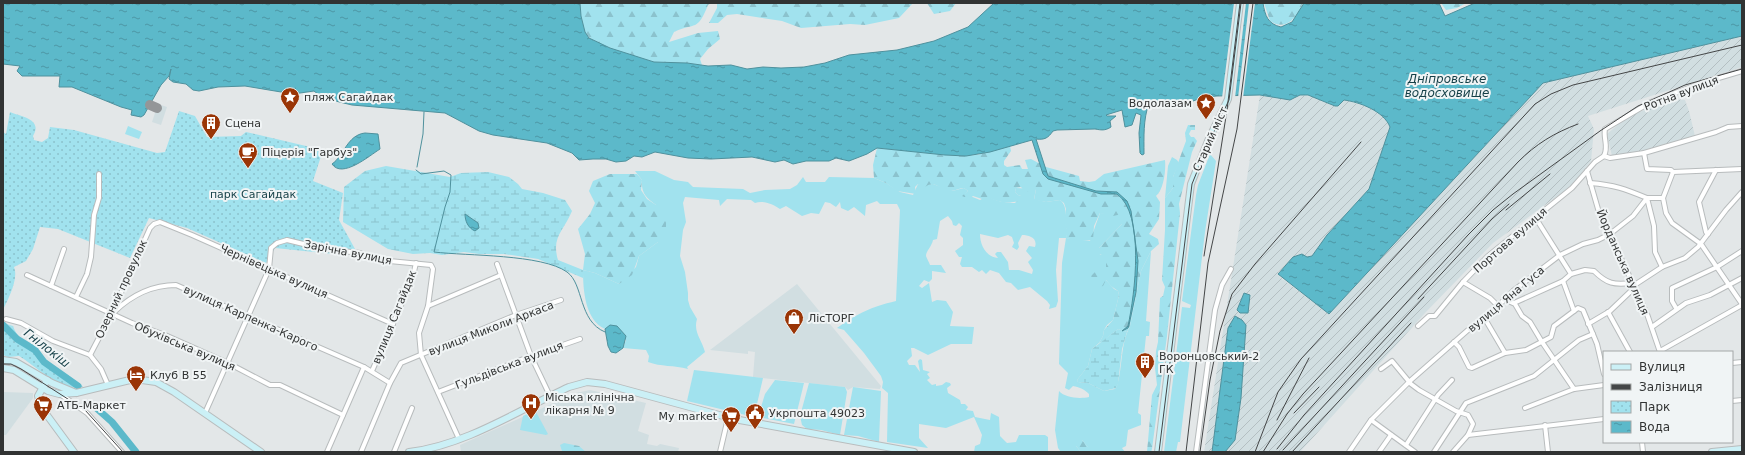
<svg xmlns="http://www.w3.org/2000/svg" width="1745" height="455" font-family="'DejaVu Sans',sans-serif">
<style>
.built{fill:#d1dee1}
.industrial{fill:url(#industrial-furrows)}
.grass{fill:#a1e2ee;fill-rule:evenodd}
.forest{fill:url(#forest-firs)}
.wetland{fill:url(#wetland-marsh)}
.park{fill:url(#park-dots)}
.water{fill:url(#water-ripples);stroke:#4f919d}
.pier{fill:#e3e7e8}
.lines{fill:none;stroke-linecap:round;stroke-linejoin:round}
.stream{stroke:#4f919d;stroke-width:1}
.river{stroke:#5cb9ca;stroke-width:7}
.taxiway{stroke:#949698;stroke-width:10}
.street-casing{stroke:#b8bcbd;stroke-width:6}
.secondary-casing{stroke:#b8bcbd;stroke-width:8}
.street{stroke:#fff;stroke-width:4}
.secondary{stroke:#cbf0f6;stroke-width:6}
.tram{stroke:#444647;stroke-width:1}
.rail{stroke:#444647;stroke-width:1}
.labels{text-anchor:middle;stroke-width:4;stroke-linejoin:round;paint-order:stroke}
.street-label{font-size:11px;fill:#313333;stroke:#f0f4f5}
.poi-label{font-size:11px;fill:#313333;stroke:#f0f4f5;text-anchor:start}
.park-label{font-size:11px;fill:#19444b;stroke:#f0f4f5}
.water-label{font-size:12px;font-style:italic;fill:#143f47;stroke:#f0f4f5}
</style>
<defs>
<pattern id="industrial-furrows" width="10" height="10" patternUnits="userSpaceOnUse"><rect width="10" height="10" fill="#d1dee1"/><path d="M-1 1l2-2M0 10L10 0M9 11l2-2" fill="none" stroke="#b4bfc2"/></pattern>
<pattern id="forest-firs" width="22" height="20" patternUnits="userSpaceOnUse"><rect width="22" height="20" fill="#a1e2ee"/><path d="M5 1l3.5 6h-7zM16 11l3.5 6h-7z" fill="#8bc2cd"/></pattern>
<pattern id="wetland-marsh" width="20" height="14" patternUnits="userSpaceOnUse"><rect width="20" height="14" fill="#a1e2ee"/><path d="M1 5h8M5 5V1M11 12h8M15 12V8" fill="none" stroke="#8bc2cd"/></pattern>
<pattern id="park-dots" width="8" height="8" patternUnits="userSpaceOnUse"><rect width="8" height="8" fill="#a1e2ee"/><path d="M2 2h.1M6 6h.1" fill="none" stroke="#8bc2cd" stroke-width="1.8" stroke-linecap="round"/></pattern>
<pattern id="water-ripples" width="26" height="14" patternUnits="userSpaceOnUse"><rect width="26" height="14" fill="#5cb9ca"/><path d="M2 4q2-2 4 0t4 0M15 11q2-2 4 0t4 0" fill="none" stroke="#4d97a5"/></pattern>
</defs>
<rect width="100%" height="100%" fill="#e3e7e8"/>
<!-- built -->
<g class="built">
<polygon points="158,104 167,107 161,125 152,122"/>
<polygon points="797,284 881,386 880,389 853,387 848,390 845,387 753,377 755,352 748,351 748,354 710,350"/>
<polygon points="590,390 646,403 638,431 649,435 647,444 657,446 660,444 679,448 678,452 461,452 460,445 576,393"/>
<polygon points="3,392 33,393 33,398 6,435 3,435"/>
</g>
<!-- industrial -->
<g class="industrial">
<polygon points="1742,36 1742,67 1588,116 1594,129 1591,161 1571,186 1493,243 1425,313 1300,452 1204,452 1260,95 1282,99 1294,99 1300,95 1341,101 1347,100 1377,111 1384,116 1390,127 1369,189 1327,235 1312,256 1307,257 1305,255 1293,257 1278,272 1280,277 1329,314 1543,83"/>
<polygon points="1671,99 1685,100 1689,111 1695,136 1663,147 1612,156 1607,134 1627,117"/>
</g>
<!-- grass -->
<g class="grass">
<polygon points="128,126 142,132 139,139 125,134"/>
<polygon points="1210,154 1216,161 1205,232 1180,442 1178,442 1176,452 1164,452 1182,307 1190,308 1191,305 1182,301 1196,195 1198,185"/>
<polygon points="1172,157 1177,160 1179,163 1173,177 1173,188 1165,198 1168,166"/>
<path d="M635 171H655L674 180 688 182 693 187 743 189 750 193 765 190 790 189 797 185 803 177 806 182H825L829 177 874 178 886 183 900 192 913 195 918 184 921 185 933 184 952 191 964 188 968 191 965 194 980 200 987 196C996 201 1005 203 1015 203L1021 196 1018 195 1015 192 1016 188 1036 189 1034 199 1046 202 1060 200C1070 208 1062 221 1068 231L1066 238 1090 241 1100 213 1122 214V224L1099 248 1100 255H1106V270H1097L1114 289 1118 291 1119 295 1113 320 1107 325 1104 330 1103 336 1099 343 1092 349 1088 366 1077 380 1078 382 1088 383 1104 391 1115 389 1117 386C1123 366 1120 345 1130 326L1141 271 1151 251 1146 321 1150 322 1149 336H1146L1138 413 1141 415V425L1128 430 1126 446 1122 448 1125 452H1092L1082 440H1076L1072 445 1076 446 1081 452H1061L1058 448 1055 430 1059 391C1065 398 1080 399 1089 397V394C1084 389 1079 387 1073 386L1069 390 1065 388 1068 373 1059 364 1062 263 1066 238H1059L1056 270 1058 301 1056 307 1049 309 1050 305 1047 301 1030 287 1018 290 1011 283 1006 282 999 273 990 270 986 274 982 270 979 272 972 267H962L960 264 962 257H959L955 251 963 245V238L960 235 962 226 959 223 956 226 953 225 952 221 948 216 940 221 937 239 933 240C932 246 926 251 926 256 927 259 929 262 930 265H941L946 273 932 271V279L929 282 924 280 919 286 922 288 929 283 932 302 937 300 946 301 953 312 950 326 974 327 972 344H951L928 355 914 348H911L912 356 907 361 909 365H915L920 372 918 361 920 359 922 360 923 370 930 372 927 374 930 378 927 380 932 385 936 384V386L942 385 946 382 950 383 951 385 947 388 948 393 960 400 961 404H965L968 407 966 410 973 411 975 417 990 420 991 413 999 417 1000 436 1007 443 1016 442 1019 435H1045L1048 437V452H974L975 446 980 444 982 435 974 417 946 428 919 424V438L928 448 887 442 888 393 882 388 883 382 881 376 864 353 844 330 837 328C859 313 870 307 896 301L900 210 897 204H880L877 201 866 205 865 216 854 207 848 211 841 208 840 202 836 207 830 203 825 202 819 214 811 213 802 216 786 206 780 209C773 204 763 200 755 203L751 200 727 199 720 206 719 200 685 197 683 203 686 222 683 230 680 256 685 272 688 293V300L690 307 697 319C693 332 702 340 705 352L687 367 688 369C674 365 661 367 648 362L649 356 646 350 623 348 626 340 610 325 605 329C585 320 583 290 583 270L595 273 619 284 636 267 639 256 658 242 656 205C646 198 641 193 642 180ZM980 234 998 238 1008 235 1012 237 1014 243 1012 247 1017 250 1019 247 1018 243 1022 235C1029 235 1038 238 1035 247L1029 246 1026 251 1032 258 1028 262 1033 270 1032 274 1019 270H1009L1008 262 1001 252H997L995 254 998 258C986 257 980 245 980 234Z"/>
<polygon points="694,370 763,378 754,417 687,401"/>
<polygon points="775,380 804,383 794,424 758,417 765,394"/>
<polygon points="809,383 845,387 847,392 840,435 821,430 807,429 802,425 800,416"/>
<polygon points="853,387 881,391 879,442 858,436 844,435"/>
<polygon points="535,410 548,434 546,435 520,430 523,416"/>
</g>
<!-- forest -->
<g class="forest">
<path d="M580 3H711L708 5C697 32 696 22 674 32L669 42 698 33 718 31 720 39 708 49 700 59 702 65 687 63 654 62 631 56 597 43 589 37 585 32 581 16Z"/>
<polygon points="717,3 913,3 899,18 865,25 850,24 801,28 782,21 737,14 727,15 718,23 709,23 717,8"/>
<polygon points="927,3 956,3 950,11 934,14"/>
<path d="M1264 3H1303C1296 17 1287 32 1270 21Z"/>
<polygon points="1441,3 1466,3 1457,8 1446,10"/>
<polygon points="1188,125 1195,125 1195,130 1191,130 1189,134 1191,137 1194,137 1197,141 1192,152 1179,204 1180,213 1167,336 1152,449 1151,452 1147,452 1152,395 1157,385 1155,368 1156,351 1158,342 1160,298 1163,296 1165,287 1162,280 1165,230 1165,198 1173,188 1173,177 1183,149 1186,141 1185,133"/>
<path d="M1010 146 1011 151 1004 161V165L1007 167 1020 165 1022 169H1028L1025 160 1031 159 1046 167 1079 176 1080 181 1089 182 1095 181 1104 174 1165 160C1166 170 1164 189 1156 196L1160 202 1159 219 1149 234 1158 239 1159 244 1151 251 1141 271 1130 326 1127 332 1118 329 1103 341 1099 343 1103 336 1104 330 1113 320 1119 295 1118 291 1111 286 1106 280 1103 286 1099 287 1091 276 1097 270H1106V256L1098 254 1099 248 1122 224V214L1113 216 1100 213 1094 226 1093 240 1079 241 1066 238 1067 231 1064 221 1066 209 1064 203 1060 200 1046 202 1034 200 1036 189 1025 192 1021 187 1016 188 1015 192 1018 195 1021 196V200C1009 205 998 202 987 197L985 200 973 196 969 199 962 196 968 191 964 188C959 188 955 191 951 191 940 191 935 178 924 188L918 184 915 187 916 194 897 191 886 183 874 178 873 165 877 148 955 156 977 155Z"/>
<polygon points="610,174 637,174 642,180 641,190 647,199 656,205 666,217 666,231 658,242 639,256 632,275 619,284 595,273 583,270 585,254 578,229 590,214 595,203 589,191 593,181"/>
<polygon points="1074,440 1082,440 1088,447 1091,448 1092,452 1081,452 1076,446 1072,446 1071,443"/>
<polygon points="564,443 579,446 586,452 561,452 562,451 560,445"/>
</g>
<!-- wetland -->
<g class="wetland">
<path d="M386 166 450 177 461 173 488 172 509 177 518 184 522 189 543 193 565 200 572 211C564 231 551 237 558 260L583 270V278L538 259 504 254H479L464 252 442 255 430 253 413 254 388 249 343 222 344 187 365 171Z"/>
<polygon points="1118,329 1127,332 1122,349 1118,384 1116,388 1104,391 1088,383 1078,382 1077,380 1088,366 1092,349"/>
</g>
<!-- park -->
<g class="park">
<path d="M179 111 195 116 207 137 241 136 246 132 323 150 313 181 343 193 339 220 355 249 343 255 275 248 266 263 187 228 149 218 130 258 58 229 40 227 33 249 26 261 14 267C19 279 8 299 3 310V132L6 134 10 112C22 117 43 119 33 136L34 140 42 142 48 138 50 127 74 130 157 153 165 152Z"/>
<path d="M3 323 13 326C20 346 45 361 63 372 70 376 77 382 83 387 59 392 38 367 19 356L8 357 3 355Z"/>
</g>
<!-- water -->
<g class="water">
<path d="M3 3H580L581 16 585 32 589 38 610 48 654 62 687 63 708 66 731 65 747 69 763 67 781 68 804 67 825 63 849 55 897 50 934 41 968 27 994 3H1263C1265 16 1268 24 1281 27L1292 22 1304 3H1439L1445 16 1475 3H1742V36L1543 83 1329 314 1278 274 1293 257 1302 254 1307 257 1312 256 1327 235 1369 189 1390 127C1384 111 1359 102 1344 100L1338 106H1335L1308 95H1300L1290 100 1260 95 1217 96 1204 97 1193 101 1164 103 1154 101 1149 103C1143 120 1144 137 1144 154L1142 155 1140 153 1139 133 1141 115 1136 113 1132 125 1125 127 1122 110 1106 115 1107 116H1116L1110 121 1111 127C1105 131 1101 130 1095 129L1057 130 1053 131C1048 138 1045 140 1036 139L1048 176 1096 191 1117 192 1127 201 1131 211 1138 261 1136 292 1129 325 1128 328 1122 331 1128 326C1135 294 1145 214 1117 194H1101L1048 179 1043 174 1032 140 990 152 966 156 945 155 877 148 867 154 849 161 836 158 829 161H806L793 164 784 160 775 162 752 157 711 159 688 158 655 152 642 157 634 156 626 161 616 162 606 159H593L579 160 572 153 547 143 493 135 479 131 445 113 352 105 323 98 314 91 293 94 245 86 218 87 199 91 193 90 186 84 173 82 169 79 171 69 169 76 161 85 144 115 141 117 131 115 132 110 121 107 72 87H59L60 76H22L17 71 20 66 3 64Z"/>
<path d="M365 133 378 134 380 149C369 156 342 179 332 164 344 156 347 135 365 133Z"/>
<path d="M465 214 478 223 479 228 475 231C468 228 465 221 465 214Z"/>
<polygon points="1244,293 1250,295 1248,313 1240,313 1237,310"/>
<polygon points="1235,316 1242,320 1246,325 1241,398 1235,440 1225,452 1212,452 1228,328"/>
<polygon points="610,325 617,326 626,336 623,348 616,353 611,352 608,346 605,329"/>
</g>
<!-- pier -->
<g class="pier">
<polygon points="1234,3 1246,3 1235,98 1222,98"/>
<polygon points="1249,3 1255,3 1243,98 1238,98"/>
</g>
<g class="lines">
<!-- stream -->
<g class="stream">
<polyline points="417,167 423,134 424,112"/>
<path d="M416 170 421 174 444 171 451 175 450 192 445 207 434 252C467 256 542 254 567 272 584 284 578 321 605 332"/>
</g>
<!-- river -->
<g class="river">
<polyline points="3,325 17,339 35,350 44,362 78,386"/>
<polyline points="94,406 112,422 136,452"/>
</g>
<!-- taxiway -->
<polyline class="taxiway" points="150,105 157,108"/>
<defs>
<g id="street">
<polyline points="1644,153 1647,169 1671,170 1673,172"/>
<path d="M1604 156C1609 146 1603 139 1605 129L1651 102 1705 82 1742 71"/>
<polyline points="1587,171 1598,209 1647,314 1660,352"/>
<path d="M1590 183C1615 185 1625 189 1647 198L1654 226 1655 252 1662 267"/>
<polyline points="1663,198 1666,213 1672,223 1701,244 1742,304"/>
<polyline points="1535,217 1571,274"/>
<polyline points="1708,234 1706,232 1699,202 1716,170"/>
<polyline points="497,264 531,356 550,396"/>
<polyline points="27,275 132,323 165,335 228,363 270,385 280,385 343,415"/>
<polyline points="1563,281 1574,311"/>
<polyline points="1463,282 1490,298 1499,307"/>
<polyline points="51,286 64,249"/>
<polyline points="76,297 87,274 91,257 94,215 99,198 99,174"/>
<polyline points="1506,300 1515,304 1522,316 1530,322 1542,342 1574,389"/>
<path d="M1514 303 1563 281 1571 274 1585 270 1594 271C1607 284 1614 285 1632 283"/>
<polyline points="428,306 501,275"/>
<polyline points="1676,308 1672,301 1672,288 1717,267 1742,251"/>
<path d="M114 312C132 295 151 285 176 285L364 367 390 383"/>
<polyline points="1608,312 1630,352"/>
<polyline points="6,319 21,323 53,341 90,355 101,369 108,385"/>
<polyline points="1485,319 1505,353"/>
<polyline points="1588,324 1610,311 1632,290 1633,286 1662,267 1685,258 1698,247 1726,210 1742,192"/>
<polyline points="1418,326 1429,316 1435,316 1463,282 1488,256 1572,188 1595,162 1604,156 1610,158 1644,153 1716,132 1728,127 1742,126"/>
<polyline points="1652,327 1686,303 1710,295 1742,278"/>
<polyline points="1454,342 1459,347 1469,367 1472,368 1505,353 1526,350 1551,337 1554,326 1578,308 1583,310 1597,344 1604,374"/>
<polyline points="1660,351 1742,305"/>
<polyline points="90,355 112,313 150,228 154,224 160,222 192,235 393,324"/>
<polyline points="1732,363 1742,362"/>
<polyline points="1381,369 1392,361 1411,384 1419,390 1456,411 1468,415 1473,424 1468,435"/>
<polyline points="372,371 412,280 416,263"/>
<polyline points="438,392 531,356 580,339"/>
<polyline points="60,394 87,413 122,452"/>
<polyline points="1732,401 1742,400"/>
<polyline points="1525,408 1574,389 1604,385"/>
<polyline points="205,413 269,269 271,248 277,243 287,240 324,249 360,253 379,260 431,265 433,269 428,306 419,333 421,355 459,439"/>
<polyline points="1371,420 1415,452"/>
<polyline points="1545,425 1548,452"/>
<polyline points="1642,442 1643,452"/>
<polyline points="1406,445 1438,395 1452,380"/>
<polyline points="327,452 364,367"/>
<polyline points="361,452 390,383 401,363 516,315 561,300"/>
<polyline points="394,452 412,408"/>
<polyline points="720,452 728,418"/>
<polyline points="1196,452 1215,310 1222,285 1231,269"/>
<polyline points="1349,452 1371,420 1410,381 1468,330 1485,319 1513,291 1560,255 1583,244 1598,240 1610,234 1633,216 1647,198 1663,198 1673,172 1742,169"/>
<polyline points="1379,452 1391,435"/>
<polyline points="1434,452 1466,403 1534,376 1579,340 1593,334"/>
<polyline points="1453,452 1468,435 1604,419"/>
</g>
<g id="secondary">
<polyline points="3,360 16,362 52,383 76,393"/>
<polyline points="3,368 14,370 48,391 59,394 76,393 130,380 142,380 156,382 174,392 261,452"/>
<polyline points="47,380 38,396 41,407 74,452"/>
<path d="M409 452C464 446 519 410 569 387L587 382 605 384 734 419 914 452"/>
<polyline points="1158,452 1191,184 1208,141 1228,99 1240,3"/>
<polyline points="1712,452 1742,449"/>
</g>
</defs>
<!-- street casing -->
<use href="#street" class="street-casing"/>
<!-- secondary casing -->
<use href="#secondary" class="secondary-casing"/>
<!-- street -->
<use href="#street" class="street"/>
<!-- secondary -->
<use href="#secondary" class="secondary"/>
<!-- tram -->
<g class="tram">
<polyline points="3,364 11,364 21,369 85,410 123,452"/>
<polyline points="1159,452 1192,184 1209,142 1229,100 1241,3"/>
</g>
<!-- rail -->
<g class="rail">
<polyline points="1506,210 1550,174"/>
<polyline points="1204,256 1227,110 1240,3"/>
<polyline points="1418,299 1492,219 1509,204"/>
<polyline points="1294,413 1319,387"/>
<polyline points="1277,420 1309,358"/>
<polyline points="1277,449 1304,415 1468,235 1493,210 1513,194 1600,131 1638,106 1685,85 1742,69"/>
<polyline points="1283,450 1424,297"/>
<polyline points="1186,452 1208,263 1237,129 1253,3"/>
<polyline points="1200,452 1210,380 1220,331 1232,294 1255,264 1361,142"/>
<polyline points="1255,452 1278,392 1301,359 1535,104 1551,94 1573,85 1742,45"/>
<path d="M1263 452 1287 414 1303 394 1518 162C1536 144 1554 133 1578 124"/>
<polyline points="1292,452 1411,323"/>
</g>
</g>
<!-- icons -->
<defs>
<symbol id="sight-pin" viewBox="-11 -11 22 30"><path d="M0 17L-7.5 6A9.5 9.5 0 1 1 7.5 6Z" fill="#9a3506" stroke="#f0f4f5"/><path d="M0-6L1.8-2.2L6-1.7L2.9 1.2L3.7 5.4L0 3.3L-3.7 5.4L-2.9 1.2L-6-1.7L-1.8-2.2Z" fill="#fff"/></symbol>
<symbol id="building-pin" viewBox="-11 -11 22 30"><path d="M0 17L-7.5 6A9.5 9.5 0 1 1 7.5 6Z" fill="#9a3506" stroke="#f0f4f5"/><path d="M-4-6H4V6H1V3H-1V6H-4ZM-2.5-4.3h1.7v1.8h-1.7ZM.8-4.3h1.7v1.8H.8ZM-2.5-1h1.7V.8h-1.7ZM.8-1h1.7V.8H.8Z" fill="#fff"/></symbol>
<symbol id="cafe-pin" viewBox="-11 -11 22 30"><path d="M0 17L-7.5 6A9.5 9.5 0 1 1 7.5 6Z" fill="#9a3506" stroke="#f0f4f5"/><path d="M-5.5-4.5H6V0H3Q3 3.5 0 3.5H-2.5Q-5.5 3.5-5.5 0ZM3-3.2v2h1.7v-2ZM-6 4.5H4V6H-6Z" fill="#fff"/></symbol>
<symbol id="shop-pin" viewBox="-11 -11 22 30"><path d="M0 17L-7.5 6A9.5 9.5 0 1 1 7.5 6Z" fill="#9a3506" stroke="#f0f4f5"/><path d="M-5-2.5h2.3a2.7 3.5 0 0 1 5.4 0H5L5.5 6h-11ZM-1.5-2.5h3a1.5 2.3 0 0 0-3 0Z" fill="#fff"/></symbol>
<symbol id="hotel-pin" viewBox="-11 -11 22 30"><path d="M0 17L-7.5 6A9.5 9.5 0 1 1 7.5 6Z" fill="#9a3506" stroke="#f0f4f5"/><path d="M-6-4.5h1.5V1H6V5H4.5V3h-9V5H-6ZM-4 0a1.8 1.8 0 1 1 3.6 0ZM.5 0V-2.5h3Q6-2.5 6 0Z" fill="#fff"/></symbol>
<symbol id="hospital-pin" viewBox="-11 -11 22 30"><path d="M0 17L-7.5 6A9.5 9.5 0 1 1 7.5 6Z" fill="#9a3506" stroke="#f0f4f5"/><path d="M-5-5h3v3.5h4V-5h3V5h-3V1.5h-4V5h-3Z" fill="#fff"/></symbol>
<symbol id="supermarket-pin" viewBox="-11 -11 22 30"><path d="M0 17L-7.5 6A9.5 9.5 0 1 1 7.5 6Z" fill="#9a3506" stroke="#f0f4f5"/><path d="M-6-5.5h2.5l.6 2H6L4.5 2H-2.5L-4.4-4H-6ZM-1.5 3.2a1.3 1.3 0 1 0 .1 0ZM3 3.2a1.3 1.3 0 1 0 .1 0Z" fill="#fff"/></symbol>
<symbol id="civic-pin" viewBox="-11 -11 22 30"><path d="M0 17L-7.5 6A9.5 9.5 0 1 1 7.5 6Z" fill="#9a3506" stroke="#f0f4f5"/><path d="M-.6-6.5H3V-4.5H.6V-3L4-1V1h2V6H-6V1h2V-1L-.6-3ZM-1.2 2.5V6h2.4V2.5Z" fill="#fff"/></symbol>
</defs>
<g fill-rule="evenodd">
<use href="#sight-pin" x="279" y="86" width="22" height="30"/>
<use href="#sight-pin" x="1195" y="92" width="22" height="30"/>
<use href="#building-pin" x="200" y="112" width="22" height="30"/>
<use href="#cafe-pin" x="237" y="141" width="22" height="30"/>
<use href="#shop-pin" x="783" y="307" width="22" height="30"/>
<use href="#building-pin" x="1134" y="351" width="22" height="30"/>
<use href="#hotel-pin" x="125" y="364" width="22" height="30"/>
<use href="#hospital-pin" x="520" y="392" width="22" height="30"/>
<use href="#supermarket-pin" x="32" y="394" width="22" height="30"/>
<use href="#civic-pin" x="744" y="402" width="22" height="30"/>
<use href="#supermarket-pin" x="720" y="405" width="22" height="30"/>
</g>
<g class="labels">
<!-- street labels -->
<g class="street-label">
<text transform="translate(1681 93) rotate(-21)" y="4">Ротна вулиця</text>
<text transform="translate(1210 139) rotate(-66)" y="4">Старий міст</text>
<text transform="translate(1510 240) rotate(-41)" y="4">Портова вулиця</text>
<text transform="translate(348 252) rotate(11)" y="4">Зарічна вулиця</text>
<text transform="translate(1623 262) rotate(66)" y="4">Йорданська вулиця</text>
<text transform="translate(274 271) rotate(24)" y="4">Чернівецька вулиця</text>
<text transform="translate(121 289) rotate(-65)" y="4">Озерний провулок</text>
<text transform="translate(1506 299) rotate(-40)" y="4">вулиця Яна Гуса</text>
<text transform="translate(394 317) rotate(-68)" y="4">вулиця Сагайдак</text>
<text transform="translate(251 318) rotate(24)" y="4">вулиця Карпенка-Карого</text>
<text transform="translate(491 328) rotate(-21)" y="4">вулиця Миколи Аркаса</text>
<text transform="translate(185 346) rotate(23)" y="4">Обухівська вулиця</text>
<text transform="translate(509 365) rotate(-21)" y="4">Гульдівська вулиця</text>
</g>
<!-- poi labels -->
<g class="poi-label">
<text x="304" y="101">пляж Сагайдак</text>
<text x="1192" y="107" text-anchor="end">Водолазам</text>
<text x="225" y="127">Сцена</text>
<text x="262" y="156">Піцерія "Гарбуз"</text>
<text x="808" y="322">ЛісТОРГ</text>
<text x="1159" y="360">Воронцовський-2<tspan x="1159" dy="13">ГК</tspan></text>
<text x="150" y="379">Клуб В 55</text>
<text x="545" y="401">Міська клінічна<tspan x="545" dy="13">лікарня № 9</tspan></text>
<text x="57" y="409">АТБ-Маркет</text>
<text x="769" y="417">Укрпошта 49023</text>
<text x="717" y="420" text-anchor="end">My market</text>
</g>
<!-- park labels -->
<g class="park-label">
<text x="253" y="198">парк Сагайдак</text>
</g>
<!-- water labels -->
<g class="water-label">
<text x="1447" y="83">Дніпровське<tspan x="1447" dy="14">водосховище</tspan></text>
<text transform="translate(47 348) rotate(38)" y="4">Гнілокіш</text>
</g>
</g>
<!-- border -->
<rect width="1745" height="455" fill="none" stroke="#313333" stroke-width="8"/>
<!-- legend -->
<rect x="1603" y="351" width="130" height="92" fill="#f0f4f5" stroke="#a4a7a7"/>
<rect x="1611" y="364" width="20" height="6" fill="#cbf0f6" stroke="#a4a7a7"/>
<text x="1639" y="371" font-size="12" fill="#313333">Вулиця</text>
<rect x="1611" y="384" width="20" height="6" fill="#444647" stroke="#a4a7a7"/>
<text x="1639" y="391" font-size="12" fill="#313333">Залізниця</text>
<rect x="1611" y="401" width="20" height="12" fill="url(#park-dots)" stroke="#a4a7a7"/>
<text x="1639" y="411" font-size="12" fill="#313333">Парк</text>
<rect x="1611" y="421" width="20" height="12" fill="url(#water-ripples)" stroke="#a4a7a7"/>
<text x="1639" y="431" font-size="12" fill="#313333">Вода</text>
</svg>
